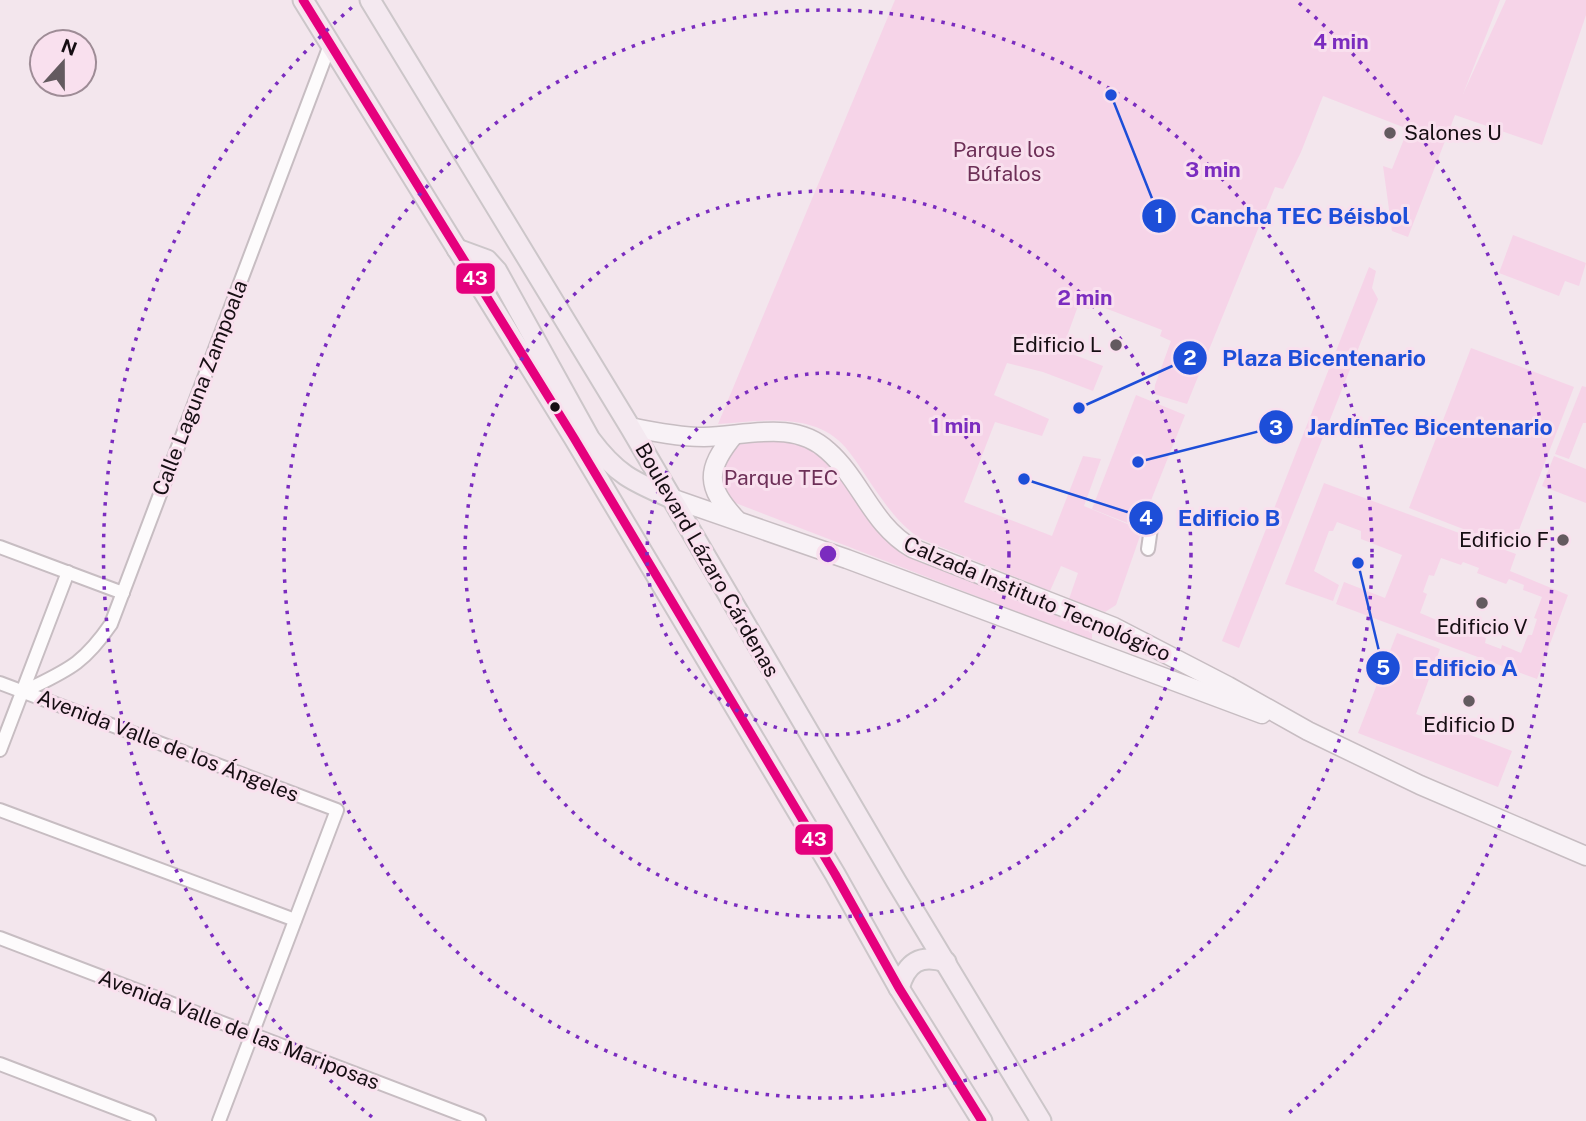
<svg xmlns="http://www.w3.org/2000/svg" width="1586" height="1121" font-family="'Public Sans',sans-serif">
<style>
.green{fill:#f6d4e8;fill-rule:evenodd}
.lines{fill:none;stroke-linecap:round;stroke-linejoin:round}
.street-casing{stroke:#c7bdc2;stroke-width:16}
.secondary-casing{stroke:#c7bdc2;stroke-width:21}
.primary-casing{stroke:#ccc6c9;stroke-width:23}
.street{stroke:#fdfbfc;stroke-width:12}
.secondary{stroke:#f8f2f6;stroke-width:18}
.primary{stroke:#f4e9f0;stroke-width:19}
.bus-1-casing{stroke:#f9e0ee;stroke-width:14}
.bus-1{stroke:#e5007d;stroke-width:9}
.ring{fill:none;stroke:#7b2cbf;stroke-width:3.5;stroke-dasharray:3.5 7}
.poi-dot{fill:#635a5f;stroke:#f9e0ee;stroke-width:2.5}
.bus-dot{fill:#160e13;stroke:#f9e0ee;stroke-width:2.5}
.labels{text-anchor:middle;stroke-width:6;stroke-linejoin:round;paint-order:stroke}
.poi-label{font-size:21px;fill:#160e13;stroke:#f9e0ee;text-anchor:end}
.park-label{font-size:21px;fill:#6d2f57;stroke:#f9e0ee}
.street-label{font-size:21px;fill:#160e13;stroke:#f9e0ee}
.centre{fill:#7b2cbf;stroke:#f9e0ee;stroke-width:3.5}
.ring-label{font-size:21px;text-anchor:middle;font-weight:bold;fill:#7b2cbf;stroke:#f9e0ee;stroke-width:6;stroke-linejoin:round;paint-order:stroke}
.leader{fill:none;stroke:#1d4ed8;stroke-width:2.5}
.callout-dot{fill:#1d4ed8;stroke:#f9e0ee;stroke-width:2.5}
.mark-label{font-size:21px;text-anchor:middle;font-weight:bold;fill:#fff}
.callout-label{font-size:23px;text-anchor:middle;font-weight:bold;fill:#1d4ed8;stroke:#f9e0ee;stroke-width:6;stroke-linejoin:round;paint-order:stroke}
.line-badge{stroke:#f9e0ee;stroke-width:2.5}
.badge-label{font-size:19px;text-anchor:middle;font-weight:bold;fill:#fff}
</style>
<rect width="100%" height="100%" fill="#f3e6ed"/>
<!-- green -->
<g class="green">
<path d="M895 0H1500L1463 94 1506 0H1586V15L1542 145 1455 115 1408 237 1392 231 1383 166 1392 169 1408 129 1323 96 1301 152 1283 189 1275 187 1187 404 1154 394 1155 385 1171 341 1160 336 1162 330 1092 303 1089 309 1078 306 1062 350 1103 366 1093 391 1043 372 1007 363 994 395 1049 419 1042 436 995 422 964 502 1052 536 1083 456 1101 459 1084 506 1137 528 1140 536 1116 605 1105 612 1069 599 1078 573 1061 566 1050 591 921 539C900 525 888 508 874 488 865 475 856 460 846 448 815 411 760 421 718 424Z"/>
<polygon points="1513,235 1586,263 1579,286 1565,281 1559,296 1499,273"/>
<polygon points="1369,267 1376,271 1372,288 1378,299 1239,648 1222,641"/>
<polygon points="1471,348 1574,387 1512,548 1409,508"/>
<polygon points="1582,386 1586,387 1586,423 1583,423 1569,459 1555,454"/>
<polygon points="1136,395 1185,415 1140,528 1092,509"/>
<polygon points="741,435 803,443 834,465 866,518 907,554 1092,628 1092,641 733,502 722,484 727,459"/>
<polygon points="1554,456 1586,469 1586,503 1542,486"/>
<path d="M1324 483 1516 554 1510 571 1568 595 1537 679 1336 604 1344 582 1385 598 1402 555 1361 539V531L1337 522 1333 531H1329L1314 571 1339 585 1333 601 1285 584ZM1441 558 1461 565 1463 562 1479 568 1477 573 1506 584 1509 579 1524 585 1523 590 1542 597 1534 618 1537 619 1532 635H1528L1521 653 1502 645 1501 649 1485 643 1486 638 1457 627 1455 630 1438 624 1439 621 1420 613 1427 594 1423 592 1429 575 1434 576Z"/>
<polygon points="1397,633 1440,649 1416,714 1512,751 1498,787 1358,733"/>
</g>
<g class="lines">
<defs>
<g id="street">
<polyline points="0,547 123,593"/>
<polyline points="1148,549 1153,514"/>
<polyline points="0,683 337,810 219,1121"/>
<path d="M23 692C67 670 82 666 111 624L330 45"/>
<polyline points="0,750 68,572"/>
<polyline points="0,810 295,920"/>
<polyline points="0,938 479,1121"/>
<polyline points="0,1064 149,1121"/>
</g>
<g id="secondary">
<path d="M630 427C654 432 679 437 704 437 746 436 794 419 828 451 861 480 872 525 912 548L1114 627 1228 686 1308 731 1420 785 1586 856"/>
<path d="M734 435C705 470 706 487 736 519"/>
<polyline points="671,498 847,559 1262,714"/>
</g>
<g id="primary">
<polyline points="303,0 574,438 835,874 899,988 982,1121"/>
<polyline points="370,0 630,427 896,881 1041,1121"/>
<path d="M457 249 487 260 497 271 590 439C616 474 632 481 671 498"/>
<path d="M899 988C907 962 920 954 946 962"/>
</g>
</defs>
<!-- street casing -->
<use href="#street" class="street-casing"/>
<!-- secondary casing -->
<use href="#secondary" class="secondary-casing"/>
<!-- primary casing -->
<use href="#primary" class="primary-casing"/>
<!-- street -->
<use href="#street" class="street"/>
<!-- secondary -->
<use href="#secondary" class="secondary"/>
<!-- primary -->
<use href="#primary" class="primary"/>
<defs>
<polyline id="bus-1" points="303,0 574,438 835,874 899,988 982,1121"/>
</defs>
<!-- bus-1 casing -->
<use href="#bus-1" class="bus-1-casing"/>
<!-- bus-1 -->
<use href="#bus-1" class="bus-1"/>
</g>
<!-- distance rings -->
<g class="ring">
<circle cx="828" cy="554" r="181"/>
<circle cx="828" cy="554" r="363"/>
<circle cx="828" cy="554" r="544"/>
<path d="M372 1117A725 725 0 0 1 357 3M1299 3A725 725 0 0 1 1284 1117"/>
</g>
<!-- markers -->
<g class="poi-dot">
<circle cx="1390" cy="133" r="7"/>
<circle cx="1116" cy="345" r="7"/>
<circle cx="1563" cy="540" r="7"/>
<circle cx="1482" cy="603" r="7"/>
<circle cx="1469" cy="701" r="7"/>
</g>
<circle class="bus-dot" cx="555" cy="407" r="6"/>
<g class="labels">
<!-- poi labels -->
<g class="poi-label">
<text x="1404" y="140" text-anchor="start">Salones U</text>
<text x="1102" y="352">Edificio L</text>
<text x="1549" y="547">Edificio F</text>
<text x="1482" y="634" text-anchor="middle">Edificio V</text>
<text x="1469" y="732" text-anchor="middle">Edificio D</text>
</g>
<!-- park labels -->
<g class="park-label">
<text x="1004" y="157">Parque los<tspan x="1004" dy="24">Búfalos</tspan></text>
<text x="781" y="485">Parque TEC</text>
</g>
<!-- street labels -->
<g class="street-label">
<text transform="translate(200 388) rotate(-69)" y="7">Calle Laguna Zampoala</text>
<text transform="translate(707 560) rotate(60)" y="7">Boulevard Lázaro Cárdenas</text>
<text transform="translate(1037 599) rotate(23)" y="7">Calzada Instituto Tecnológico</text>
<text transform="translate(168 746) rotate(21)" y="7">Avenida Valle de los Ángeles</text>
<text transform="translate(239 1030) rotate(21)" y="7">Avenida Valle de las Mariposas</text>
</g>
</g>
<circle cx="828" cy="554" r="10" class="centre"/>
<g class="ring-label">
<text x="1341" y="49">4 min</text>
<text x="1213" y="177">3 min</text>
<text x="1085" y="305">2 min</text>
<text x="956" y="433">1 min</text>
</g>
<!-- callouts -->
<path class="leader" d="M1111 95L1159 216M1079 408L1190 358M1138 462L1276 427M1024 479L1146 518M1358 563L1383 668"/>
<g class="callout-dot">
<circle cx="1111" cy="95" r="7"/>
<circle cx="1079" cy="408" r="7"/>
<circle cx="1138" cy="462" r="7"/>
<circle cx="1024" cy="479" r="7"/>
<circle cx="1358" cy="563" r="7"/>
<circle cx="1159" cy="216" r="18"/>
<circle cx="1190" cy="358" r="18"/>
<circle cx="1276" cy="427" r="18"/>
<circle cx="1146" cy="518" r="18"/>
<circle cx="1383" cy="668" r="18"/>
</g>
<g class="mark-label">
<text x="1159" y="223">1</text>
<text x="1190" y="365">2</text>
<text x="1276" y="435">3</text>
<text x="1146" y="525">4</text>
<text x="1383" y="675">5</text>
</g>
<g class="callout-label">
<text x="1300" y="224">Cancha TEC Béisbol</text>
<text x="1324" y="366">Plaza Bicentenario</text>
<text x="1430" y="435">JardínTec Bicentenario</text>
<text x="1229" y="526">Edificio B</text>
<text x="1466" y="676">Edificio A</text>
</g>
<g class="line-badge">
<rect x="455" y="262" width="41" height="33" rx="7" fill="#e5007d"/>
<rect x="794" y="823" width="40" height="33" rx="7" fill="#e5007d"/>
</g>
<g class="badge-label">
<text x="475" y="285">43</text>
<text x="814" y="846">43</text>
</g>
<!-- north arrow -->
<g transform="translate(63 63) rotate(21)"><circle r="33" fill="#f9e0ee" stroke="#9e8c96" stroke-width="2"/>
<path d="M0-5L12 26L0 18L-12 26Z" fill="#635a5f"/>
<text y="-10" font-size="19" font-weight="bold" text-anchor="middle" fill="#160e13">N</text>
</g>
</svg>
